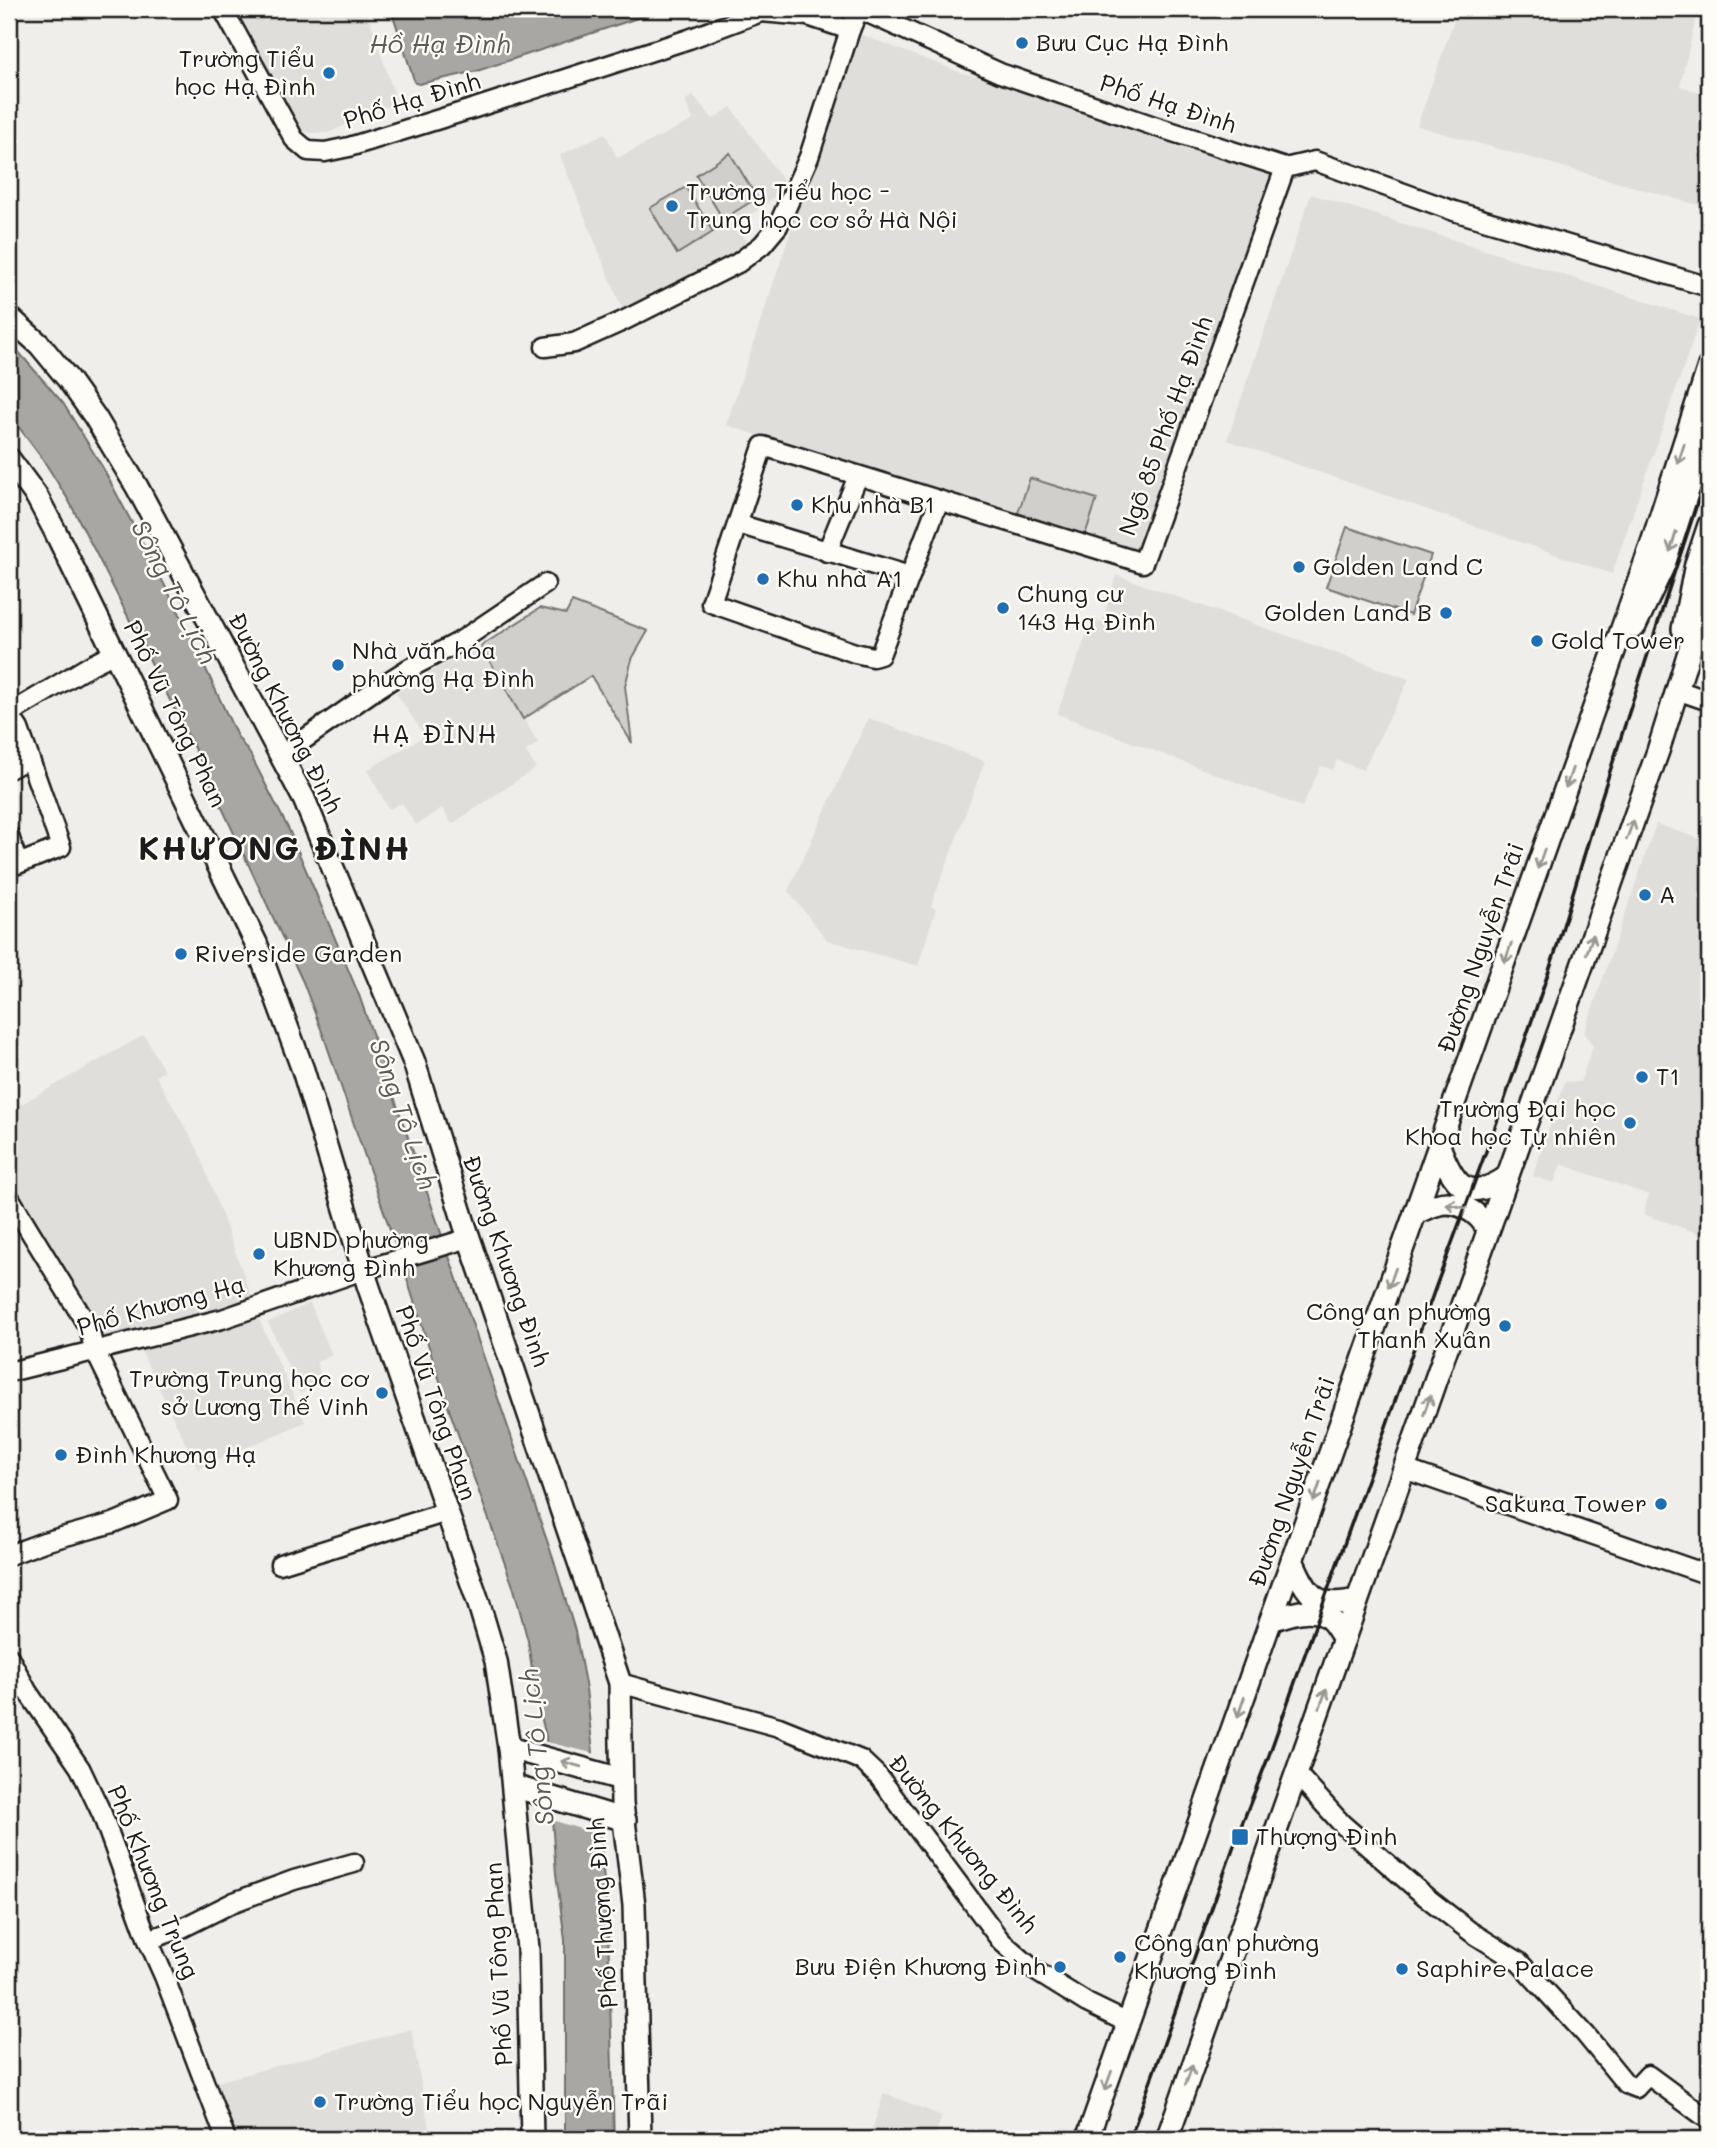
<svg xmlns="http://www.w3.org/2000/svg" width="1718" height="2148" font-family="Mali,sans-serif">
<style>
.built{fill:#e0deda}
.green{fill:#d0cfcc;stroke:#767674;stroke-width:2}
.water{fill:#a8a7a3;stroke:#706f6d;stroke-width:2}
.pier{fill:#f0eeea}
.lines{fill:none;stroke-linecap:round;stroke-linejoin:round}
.minor-casing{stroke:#1c1c1c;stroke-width:23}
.major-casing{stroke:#1c1c1c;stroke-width:26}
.minor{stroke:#fdfcf7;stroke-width:18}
.major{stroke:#fdfcf7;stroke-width:21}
.rail{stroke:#1c1c1c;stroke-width:3.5}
.oneway{stroke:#989794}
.poi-dot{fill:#1f6fb2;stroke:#fdfcf7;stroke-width:2.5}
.labels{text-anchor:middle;stroke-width:5;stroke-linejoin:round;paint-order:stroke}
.poi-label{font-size:24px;fill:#1c1c1c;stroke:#fdfcf7;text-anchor:start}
.street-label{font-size:24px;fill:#1c1c1c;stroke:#fdfcf7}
.water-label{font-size:26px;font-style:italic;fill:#5b5b59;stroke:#fdfcf7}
.neighbourhood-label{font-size:26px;letter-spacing:2px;fill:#1c1c1c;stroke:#fdfcf7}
.district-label{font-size:32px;font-weight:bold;letter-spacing:2px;fill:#1c1c1c;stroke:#fdfcf7}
</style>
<rect width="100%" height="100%" fill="#f0eeea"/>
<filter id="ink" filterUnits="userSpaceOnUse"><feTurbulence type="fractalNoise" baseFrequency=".0143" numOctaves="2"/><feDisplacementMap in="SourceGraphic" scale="14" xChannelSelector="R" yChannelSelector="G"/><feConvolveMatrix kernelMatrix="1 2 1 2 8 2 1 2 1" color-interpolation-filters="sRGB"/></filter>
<g filter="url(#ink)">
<!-- built -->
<g class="built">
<polygon points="237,9 366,9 397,102 328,133 309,133 297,128"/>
<polygon points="1458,9 1698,9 1680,86 1709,95 1709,115 1703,145 1709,147 1709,208 1417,126"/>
<polygon points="857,33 962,73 1006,82 1278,174 1142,559 726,425"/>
<polygon points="693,95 713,119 731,107 788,187 737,225 751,249 624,314 560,155 605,133 617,158 693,120 685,101"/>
<polygon points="1311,194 1700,319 1612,574 1227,440"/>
<polygon points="1116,575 1409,679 1363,770 1337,760 1333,770 1321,766 1302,807 1057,714 1092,620 1102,623"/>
<polygon points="481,646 538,743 526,751 536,768 452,824 442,808 416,825 402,803 389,809 367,770 425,736 396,693 432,671"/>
<polygon points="868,718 985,761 931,906 936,909 918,966 827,940 788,891"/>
<polygon points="1656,824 1709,842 1709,1237 1643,1214 1649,1195 1561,1164 1554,1183 1533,1176 1565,1081 1580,1082 1593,1046 1584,1033"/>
<polygon points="144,1035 164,1071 156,1076 198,1150 254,1303 115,1338 103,1336 9,1176 9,1111"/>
<polygon points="310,1303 332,1355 316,1362 324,1382 300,1393 268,1322"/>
<polygon points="257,1315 305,1422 198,1469 139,1347 221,1329"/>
<polygon points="411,2029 431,2139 229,2139 210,2084"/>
<polygon points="884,2093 942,2116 934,2139 869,2139"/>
</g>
<!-- green -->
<g class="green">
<polygon points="730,153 757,198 723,219 696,175"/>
<polygon points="686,187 713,232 677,254 650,208"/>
<polygon points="1030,478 1097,499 1085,535 1018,513"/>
<polygon points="1347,527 1431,555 1410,615 1326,587"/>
<polygon points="572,602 648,631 632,659 625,686 632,743 591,676 523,719 481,646 540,608 566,614"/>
</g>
<!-- water -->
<g class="water">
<polygon points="391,9 665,9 477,71 419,84 415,83"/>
<polygon points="9,341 63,403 103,468 183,620 237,736 250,754 289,830 359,995 553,1558 575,1631 586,1689 593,1752 608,1928 614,2139 565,2139 565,1940 556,1874 546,1737 535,1690 528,1641 514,1589 450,1412 404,1270 324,1037 303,982 199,758 97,555 69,501 44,461 9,414"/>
</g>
<!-- pier -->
<polygon class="pier" points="543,1741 596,1754 602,1836 549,1819"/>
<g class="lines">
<defs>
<g id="minor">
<polyline points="223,9 294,139 308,151 325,152 349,147 475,108 689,39 761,12 808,16 850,30 859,9 1000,73 1154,126 1285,168 1315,161 1454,211 1709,287"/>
<polyline points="545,347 574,343 623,321 738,263 762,245 778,226 809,157 850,30"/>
<polyline points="939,500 880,655 873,657 855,653 711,603 763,446 1143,563 1285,168"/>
<polyline points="738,524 910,576"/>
<polyline points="827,552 858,476"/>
<polyline points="1677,690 1709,701"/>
<polyline points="9,714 19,729 61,847 18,864 9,836"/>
<polyline points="9,714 91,665 115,653"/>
<polyline points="282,755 372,692 408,669 459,642 545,584"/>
<polyline points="9,769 29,758"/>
<polyline points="9,1197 89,1328 94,1349 168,1500 113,1523 44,1542 9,1555"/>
<polyline points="9,1372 222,1319 363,1270 469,1238"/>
<polyline points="1404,1469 1709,1575"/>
<polyline points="280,1564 447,1512"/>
<polyline points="9,1657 27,1691 80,1768 102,1814 148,1940 164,1976 226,2139"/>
<polyline points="620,1683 779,1727 861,1760 879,1777 1001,1941 1034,1970 1087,2003 1128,2023"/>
<polyline points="1296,1773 1342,1824 1426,1897 1471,1932 1519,1962 1586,2035 1626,2084 1636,2088 1648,2075 1709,2120"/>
<polyline points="148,1940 182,1928 234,1902 294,1880 354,1863"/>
</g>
<g id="major">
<polyline points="9,317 40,345 68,379 95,417 137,487 304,799 414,1062 465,1226 620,1683 622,1803 634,1905 640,2139"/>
<polyline points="9,459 37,497 55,531 256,943 303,1070 368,1285 478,1601 496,1661 509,1748 528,1949 532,2139"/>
<polyline points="1635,626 1668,556 1709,431"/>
<polyline points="1683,629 1696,564 1709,525"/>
<path d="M1439 1146C1454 1185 1466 1204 1507 1177"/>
<path d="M1415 1213C1422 1211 1429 1207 1436 1205 1457 1198 1479 1212 1488 1230"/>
<path d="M1292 1560C1308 1597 1316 1609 1357 1600"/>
<path d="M1271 1620C1290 1614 1314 1604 1331 1620 1336 1625 1340 1633 1344 1639"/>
<polyline points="509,1748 621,1779"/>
<polyline points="513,1786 625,1820"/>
<polyline points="1087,2139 1588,725 1650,549 1709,366"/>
<polyline points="1167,2139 1658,751 1709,588"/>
</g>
</defs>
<!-- minor casing -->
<use href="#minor" class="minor-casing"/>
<!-- major casing -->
<use href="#major" class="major-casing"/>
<!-- minor -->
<use href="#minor" class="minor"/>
<!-- major -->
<use href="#major" class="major"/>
<!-- rail -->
<polyline class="rail" points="1130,2139 1238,1834 1268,1758 1436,1286 1498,1119 1555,953 1601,799 1709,465"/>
</g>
<!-- one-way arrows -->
<defs><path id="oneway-shaft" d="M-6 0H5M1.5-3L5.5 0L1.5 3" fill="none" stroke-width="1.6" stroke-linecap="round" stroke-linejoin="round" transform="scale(1.75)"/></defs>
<g class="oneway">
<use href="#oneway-shaft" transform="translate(1681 454) rotate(108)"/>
<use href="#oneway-shaft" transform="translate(1673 542) rotate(108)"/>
<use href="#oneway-shaft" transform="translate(1569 778) rotate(109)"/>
<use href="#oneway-shaft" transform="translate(1630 830) rotate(-70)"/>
<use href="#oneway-shaft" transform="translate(1541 859) rotate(109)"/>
<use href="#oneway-shaft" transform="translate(1590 944) rotate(-70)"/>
<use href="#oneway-shaft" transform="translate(1508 953) rotate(109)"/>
<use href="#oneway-shaft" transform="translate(1456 1206) rotate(-168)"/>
<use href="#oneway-shaft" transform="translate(1392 1278) rotate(110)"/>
<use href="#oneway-shaft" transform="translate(1427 1405) rotate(-71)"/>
<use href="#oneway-shaft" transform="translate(1317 1492) rotate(109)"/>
<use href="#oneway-shaft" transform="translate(1323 1699) rotate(-70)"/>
<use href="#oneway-shaft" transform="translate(1241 1707) rotate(109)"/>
<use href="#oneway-shaft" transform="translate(571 1764) rotate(-164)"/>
<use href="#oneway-shaft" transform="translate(1189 2075) rotate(-70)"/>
<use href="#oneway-shaft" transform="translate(1108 2081) rotate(110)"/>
</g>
</g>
<!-- markers -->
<g class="poi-dot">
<circle cx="1022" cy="43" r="7"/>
<circle cx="329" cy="73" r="7"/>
<circle cx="672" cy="206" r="7"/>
<circle cx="797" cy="505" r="7"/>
<circle cx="1299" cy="567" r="7"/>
<circle cx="763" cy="579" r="7"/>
<circle cx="1003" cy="608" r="7"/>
<circle cx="1446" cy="613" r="7"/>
<circle cx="1537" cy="641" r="7"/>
<circle cx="338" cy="665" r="7"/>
<circle cx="1645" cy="895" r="7"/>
<circle cx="181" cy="954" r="7"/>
<circle cx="1642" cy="1077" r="7"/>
<circle cx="1630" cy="1123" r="7"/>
<circle cx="259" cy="1254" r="7"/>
<circle cx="1505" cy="1326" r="7"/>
<circle cx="382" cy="1393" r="7"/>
<circle cx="61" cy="1455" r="7"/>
<circle cx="1661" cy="1504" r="7"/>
<rect x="1231" y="1828" width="18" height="18" rx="3.5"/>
<circle cx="1120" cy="1957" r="7"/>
<circle cx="1060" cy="1967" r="7"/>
<circle cx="1402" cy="1969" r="7"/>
<circle cx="320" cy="2102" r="7"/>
</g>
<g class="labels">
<!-- poi labels -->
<g class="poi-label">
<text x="1036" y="51">Bưu Cục Hạ Đình</text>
<text x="315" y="67" text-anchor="end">Trường Tiểu<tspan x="315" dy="28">học Hạ Đình</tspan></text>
<text x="686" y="200">Trường Tiểu học -<tspan x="686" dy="28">Trung học cơ sở Hà Nội</tspan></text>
<text x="811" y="513">Khu nhà B1</text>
<text x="1313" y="575">Golden Land C</text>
<text x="777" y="587">Khu nhà A1</text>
<text x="1017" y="602">Chung cư<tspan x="1017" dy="28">143 Hạ Đình</tspan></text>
<text x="1432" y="621" text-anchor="end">Golden Land B</text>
<text x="1551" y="649">Gold Tower</text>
<text x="352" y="659">Nhà văn hóa<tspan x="352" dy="28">phường Hạ Đình</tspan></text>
<text x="1659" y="903">A</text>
<text x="195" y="962">Riverside Garden</text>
<text x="1656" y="1085">T1</text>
<text x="1616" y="1117" text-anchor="end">Trường Đại học<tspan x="1616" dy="28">Khoa học Tự nhiên</tspan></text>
<text x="273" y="1248">UBND phường<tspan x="273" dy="28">Khương Đình</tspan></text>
<text x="1491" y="1320" text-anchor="end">Công an phường<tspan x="1491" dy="28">Thanh Xuân</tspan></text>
<text x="368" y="1387" text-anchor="end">Trường Trung học cơ<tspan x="368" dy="28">sở Lương Thế Vinh</tspan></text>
<text x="75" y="1463">Đình Khương Hạ</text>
<text x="1647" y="1512" text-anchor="end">Sakura Tower</text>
<text x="1256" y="1845">Thượng Đình</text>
<text x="1134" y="1951">Công an phường<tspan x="1134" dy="28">Khương Đình</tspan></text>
<text x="1046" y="1975" text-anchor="end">Bưu Điện Khương Đình</text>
<text x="1416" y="1977">Saphire Palace</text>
<text x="334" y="2110">Trường Tiểu học Nguyễn Trãi</text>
</g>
<!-- street labels -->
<g class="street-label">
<text transform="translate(412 101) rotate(-17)" y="8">Phố Hạ Đình</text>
<text transform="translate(1168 104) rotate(18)" y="8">Phố Hạ Đình</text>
<text transform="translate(1166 426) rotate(-70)" y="8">Ngõ 85 Phố Hạ Đình</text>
<text transform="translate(285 713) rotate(63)" y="8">Đường Khương Đình</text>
<text transform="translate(175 714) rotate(64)" y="8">Phố Vũ Tông Phan</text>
<text transform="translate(1481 948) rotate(-71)" y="8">Đường Nguyễn Trãi</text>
<text transform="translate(506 1261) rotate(71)" y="8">Đường Khương Đình</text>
<text transform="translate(161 1306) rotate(-15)" y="8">Phố Khương Hạ</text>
<text transform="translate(436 1403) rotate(71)" y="8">Phố Vũ Tông Phan</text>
<text transform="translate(1292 1482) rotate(-71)" y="8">Đường Nguyễn Trãi</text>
<text transform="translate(963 1844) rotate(51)" y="8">Đường Khương Đình</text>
<text transform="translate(153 1882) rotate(68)" y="8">Phố Khương Trung</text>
<text transform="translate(603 1913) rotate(-94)" y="8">Phố Thượng Đình</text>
<text transform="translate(499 1964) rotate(-93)" y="8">Phố Vũ Tông Phan</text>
</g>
<!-- water labels -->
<g class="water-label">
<text x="440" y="53">Hồ Hạ Đình</text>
<text transform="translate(174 592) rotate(63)" y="9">Sông Tô Lịch</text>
<text transform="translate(403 1114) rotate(71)" y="9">Sông Tô Lịch</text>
<text transform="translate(537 1747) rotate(-96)" y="9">Sông Tô Lịch</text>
</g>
<!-- neighbourhood labels -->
<g class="neighbourhood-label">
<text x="435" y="743">HẠ ĐÌNH</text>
</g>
<!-- district labels -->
<g class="district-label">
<text x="275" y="860">KHƯƠNG ĐÌNH</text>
</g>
</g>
<!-- margin -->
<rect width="1718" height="2148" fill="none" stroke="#fdfcf7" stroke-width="35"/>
<rect x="18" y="18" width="1683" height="2113" fill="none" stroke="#1c1c1c" stroke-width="2.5" filter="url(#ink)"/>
</svg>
